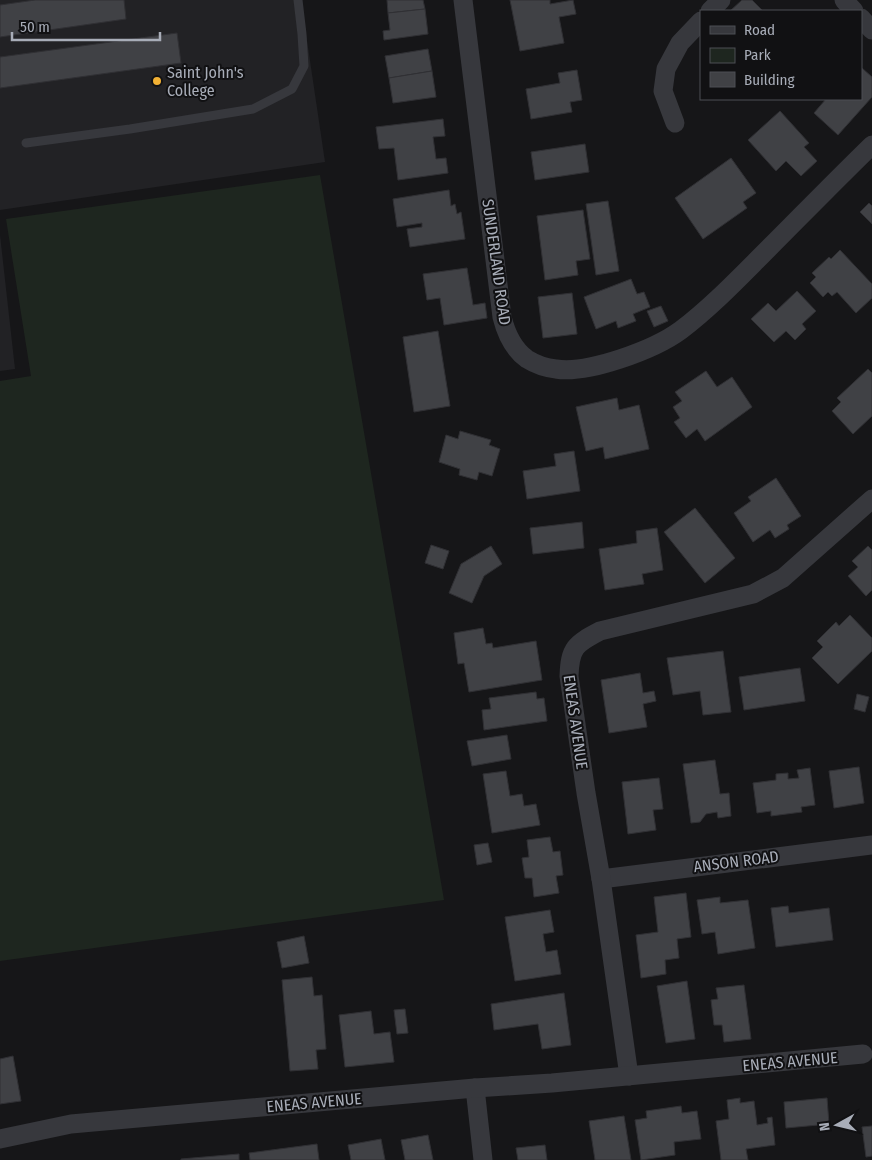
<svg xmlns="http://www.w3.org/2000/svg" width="872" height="1160" font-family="'Fira Sans Condensed',sans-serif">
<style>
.built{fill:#222225}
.green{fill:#1e261f}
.building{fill:#404145;stroke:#303034}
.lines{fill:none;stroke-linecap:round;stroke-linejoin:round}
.service{stroke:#37383d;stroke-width:9}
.minor{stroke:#37383d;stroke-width:19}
.poi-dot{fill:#f2b134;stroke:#111113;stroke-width:2}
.labels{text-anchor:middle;stroke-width:4;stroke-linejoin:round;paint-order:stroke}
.poi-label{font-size:16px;fill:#a8adb8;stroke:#111113;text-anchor:start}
.street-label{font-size:16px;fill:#a8adb8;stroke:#111113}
</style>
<rect width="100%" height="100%" fill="#161618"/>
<!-- built -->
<g class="built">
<polygon points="0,0 301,0 325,162 0,210"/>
<polygon points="0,235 15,369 0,371"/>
</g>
<!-- green -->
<polygon class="green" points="320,175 444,900 0,961 0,381 31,376 6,219"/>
<!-- building -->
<g class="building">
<polygon points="35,0 124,0 126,19 0,37 0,5"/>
<polygon points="387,0 423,0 425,9 388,13"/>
<polygon points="510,0 550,0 550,4 573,0 576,14 559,17 564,43 520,51"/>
<polygon points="742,0 752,0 763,11 730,11"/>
<polygon points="425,9 428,34 384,40 383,31 390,30 388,13"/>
<polygon points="177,33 181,63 0,88 0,57"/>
<polygon points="428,49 432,71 389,78 385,56"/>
<polygon points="862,68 872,77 872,97 838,135 814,113 826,99 861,99 861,70"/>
<polygon points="577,70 582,100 570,102 572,112 531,119 526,89 560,83 558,73"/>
<polygon points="432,71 436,97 393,103 389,78"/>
<polygon points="780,111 809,143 804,147 817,161 801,176 786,161 776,171 748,140"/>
<polygon points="443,119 445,136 433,137 436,159 446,158 448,173 398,180 394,148 379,149 376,127"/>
<polygon points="585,144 589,172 535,180 531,152"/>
<polygon points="731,158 756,193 743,202 747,208 703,239 675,198"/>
<polygon points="449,190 451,206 455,204 457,214 461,212 465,239 410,247 407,229 422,227 422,223 397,227 393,199"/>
<polygon points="608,201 619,271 596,275 586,204"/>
<polygon points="869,203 872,206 872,224 860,212"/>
<polygon points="583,210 590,259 576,261 578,275 545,280 537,216"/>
<polygon points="840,250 872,284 872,298 856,313 837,292 832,296 828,292 823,297 810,283 816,277 812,273 829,257 831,259"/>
<polygon points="467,268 473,305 485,303 487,318 444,325 440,298 427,300 423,274"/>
<polygon points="631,279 637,294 644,292 650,307 633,314 636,321 618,328 616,321 596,329 584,297"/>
<polygon points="797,291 816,311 802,324 806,329 795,340 786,331 774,342 751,319 768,303 776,311"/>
<polygon points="572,293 577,334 543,338 538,297"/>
<polygon points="661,306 668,321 654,327 647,311"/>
<polygon points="438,331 450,406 414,412 403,337"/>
<polygon points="868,369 872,373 872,416 853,434 832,411 841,402 837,398"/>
<polygon points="706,371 717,387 732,377 752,407 705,441 697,429 686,438 674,422 680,418 673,407 682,401 675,392"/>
<polygon points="617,398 619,410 639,405 649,449 605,459 603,447 586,451 576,407"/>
<polygon points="460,431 491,440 489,445 500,449 492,476 479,472 477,480 459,475 460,469 439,462 446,435 458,439"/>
<polygon points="574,451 580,491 527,499 523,471 556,466 554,454"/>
<polygon points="776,478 801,516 787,525 789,529 775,538 770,530 753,542 734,513 751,501 748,497"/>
<polygon points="695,508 735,558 705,583 664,532"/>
<polygon points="582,522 584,548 533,554 530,528"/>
<polygon points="657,528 663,570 642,574 644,584 605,590 599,549 637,543 636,531"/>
<polygon points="431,545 449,551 443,569 425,563"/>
<polygon points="491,546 502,564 484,576 472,603 449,593 461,564"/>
<polygon points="868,546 872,550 872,590 866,596 848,576 858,567 852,561"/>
<polygon points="850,615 872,638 872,651 838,684 812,658 823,647 817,641 836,622 839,626"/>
<polygon points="483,628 486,644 492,643 493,648 536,641 542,680 469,692 464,663 458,664 454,633"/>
<polygon points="723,651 731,712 703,715 700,691 673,695 667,658"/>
<polygon points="800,668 805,701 744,710 739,677"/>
<polygon points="640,673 643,693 654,691 656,701 643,704 647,727 609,733 601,680"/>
<polygon points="536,692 537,699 544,698 547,721 484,730 482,710 491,709 489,698"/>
<polygon points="857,694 869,697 865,712 854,709"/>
<polygon points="507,735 511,759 472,766 467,741"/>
<polygon points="715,760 720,794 729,793 731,816 718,818 717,812 706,814 700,822 691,823 683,764"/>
<polygon points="859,767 864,803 834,808 829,771"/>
<polygon points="810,768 815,805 801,807 802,812 771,816 771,811 757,813 753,783 776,780 776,774 788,773 788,779 799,778 797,770"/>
<polygon points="506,771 510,796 522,794 524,806 536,804 540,825 492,833 483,774"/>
<polygon points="659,778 663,809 653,810 656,830 628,834 622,782"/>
<polygon points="550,837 553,852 560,851 563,875 556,876 559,893 534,897 532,878 525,878 522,858 529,857 527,840"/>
<polygon points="488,843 492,862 477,865 474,845"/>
<polygon points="686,893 691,937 677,939 679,958 665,960 666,974 641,978 636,935 658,932 654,897"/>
<polygon points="720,897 720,903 748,900 755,948 718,954 715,932 702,934 697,900"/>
<polygon points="788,906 789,913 829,908 833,940 776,947 771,908"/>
<polygon points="550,910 554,932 543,934 546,952 557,950 561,974 515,981 505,917"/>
<polygon points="304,936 309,963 282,968 277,942"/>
<polygon points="312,977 314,996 322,995 326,1049 316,1050 318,1069 290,1071 282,980"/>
<polygon points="687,981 695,1039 666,1043 657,986"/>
<polygon points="744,985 751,1039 724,1042 722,1025 714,1025 711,1000 718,999 716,988"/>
<polygon points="564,993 571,1045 542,1049 538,1024 494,1030 491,1004"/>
<polygon points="405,1009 408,1033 397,1034 394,1010"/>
<polygon points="371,1011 374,1034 390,1032 394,1062 345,1067 339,1015"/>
<polygon points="13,1056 21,1101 0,1104 0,1059"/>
<polygon points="740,1098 740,1103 754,1101 757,1125 768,1123 767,1118 772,1117 775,1145 746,1149 748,1160 721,1160 716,1121 729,1119 727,1100"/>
<polygon points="827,1098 829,1124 786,1128 784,1102"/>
<polygon points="681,1106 682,1113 697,1111 701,1139 674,1142 675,1155 641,1160 635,1120 647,1118 646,1111"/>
<polygon points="624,1116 631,1160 595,1160 589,1121"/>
<polygon points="872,1126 872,1156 866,1157 862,1127"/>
<polygon points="428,1135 433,1160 405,1160 401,1140"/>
<polygon points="381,1139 385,1160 351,1160 348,1145"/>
<polygon points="317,1144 319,1160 250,1160 249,1153"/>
<polygon points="545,1145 547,1160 518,1160 516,1148"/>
<polygon points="239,1154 239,1160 181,1160 181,1159"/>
</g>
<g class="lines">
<!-- service -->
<polyline class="service" points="26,143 130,129 253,109 292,89 304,66 302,34 298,0"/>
<!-- minor -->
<g class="minor">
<path d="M463 0 502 317C506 333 513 349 527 359 535 364 546 368 556 369 588 374 654 350 681 330 710 308 736 281 762 255 799 218 835 181 872 145"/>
<polyline points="844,0 854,11"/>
<polyline points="710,11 721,0"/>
<polyline points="861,18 872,30"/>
<polyline points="675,123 663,91 666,69 680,43 701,21"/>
<polyline points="601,879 872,845"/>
<path d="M629 1076 601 879 586 793 569 676C570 648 575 644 600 631L753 594 783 578 872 499"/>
<polyline points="475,1088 483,1160"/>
<polyline points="0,1139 71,1124 475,1088 552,1083 863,1054"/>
</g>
</g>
<!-- markers -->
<circle class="poi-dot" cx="157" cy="81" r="5"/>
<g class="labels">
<!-- poi labels -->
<g class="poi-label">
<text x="167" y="78">Saint John's<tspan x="167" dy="18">College</tspan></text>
</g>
<!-- street labels -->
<g class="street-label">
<text transform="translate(497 262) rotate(82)" y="6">SUNDERLAND ROAD</text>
<text transform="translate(576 722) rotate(82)" y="6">ENEAS AVENUE</text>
<text transform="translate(736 861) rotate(-7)" y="6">ANSON ROAD</text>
<text transform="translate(790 1061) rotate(-5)" y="6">ENEAS AVENUE</text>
<text transform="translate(314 1102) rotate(-5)" y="6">ENEAS AVENUE</text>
</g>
</g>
<!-- legend -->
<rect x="700" y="10" width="162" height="90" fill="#111113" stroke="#4d4f55"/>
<rect x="710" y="26" width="25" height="8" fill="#37383d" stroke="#4d4f55"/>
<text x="744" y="35" font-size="15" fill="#a8adb8">Road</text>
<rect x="710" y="48" width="25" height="15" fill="#1e261f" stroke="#4d4f55"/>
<text x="744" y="60" font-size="15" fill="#a8adb8">Park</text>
<rect x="710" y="72" width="25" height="15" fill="#404145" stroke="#4d4f55"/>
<text x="744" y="85" font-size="15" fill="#a8adb8">Building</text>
<!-- north arrow -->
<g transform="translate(837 1125) rotate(262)" stroke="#111113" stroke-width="4" paint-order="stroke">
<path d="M0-4L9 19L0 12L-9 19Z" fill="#a8adb8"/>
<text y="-8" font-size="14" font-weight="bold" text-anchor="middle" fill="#a8adb8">N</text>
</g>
<!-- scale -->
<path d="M12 32v8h148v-8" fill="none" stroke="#a8adb8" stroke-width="2.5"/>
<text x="20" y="32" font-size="15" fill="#a8adb8" stroke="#111113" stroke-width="4" paint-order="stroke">50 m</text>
</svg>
